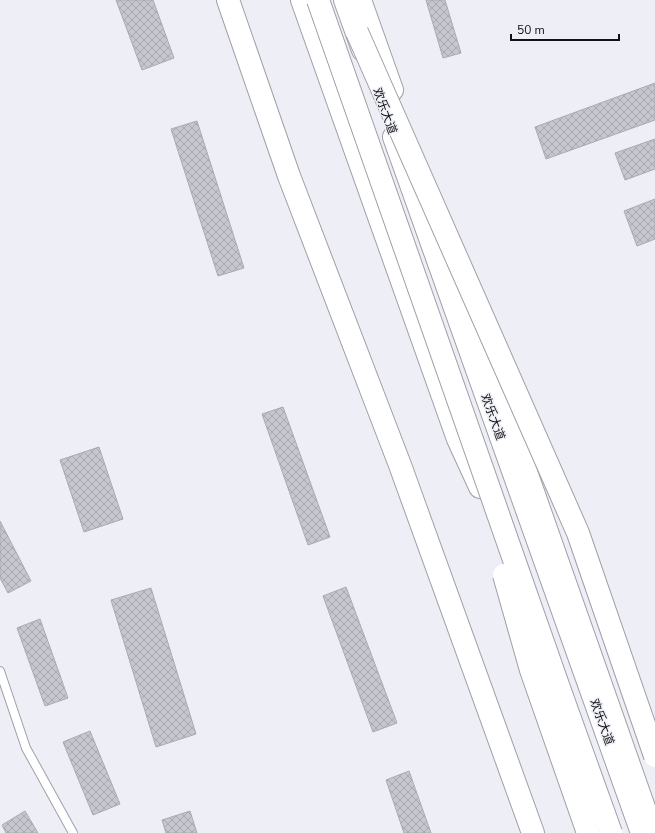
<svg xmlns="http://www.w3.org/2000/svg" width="655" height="833" font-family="'Nunito Sans','Noto Sans SC',sans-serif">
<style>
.building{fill:url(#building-cross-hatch);stroke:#a9aab2}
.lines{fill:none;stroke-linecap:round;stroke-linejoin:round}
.lane-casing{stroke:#9fa0a7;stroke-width:10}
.secondary-casing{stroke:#9fa0a7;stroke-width:24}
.primary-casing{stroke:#9fa0a7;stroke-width:24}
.highway-casing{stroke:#9fa0a7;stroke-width:24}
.lane{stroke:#fff;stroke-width:8}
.secondary{stroke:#fff;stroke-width:22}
.primary{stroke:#fff;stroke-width:22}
.highway{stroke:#fff;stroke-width:22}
.highway-bridge-casing{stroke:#9fa0a7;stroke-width:24;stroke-linecap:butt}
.highway-bridge{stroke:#fff;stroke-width:22}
.labels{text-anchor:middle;stroke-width:3;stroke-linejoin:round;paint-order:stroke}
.street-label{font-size:12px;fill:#111114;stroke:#eeeff6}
</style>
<defs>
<pattern id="building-cross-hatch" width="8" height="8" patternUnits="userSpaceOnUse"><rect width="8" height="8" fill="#c5c6ce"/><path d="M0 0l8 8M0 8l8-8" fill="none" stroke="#a8a9b0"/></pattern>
</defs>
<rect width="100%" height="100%" fill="#eeeff6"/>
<!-- building -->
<g class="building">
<polygon points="116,0 153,0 174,58 142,70"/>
<polygon points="426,0 445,0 461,53 443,58"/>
<polygon points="655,83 655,120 546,159 535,127"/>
<polygon points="197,121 244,268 218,276 171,129"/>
<polygon points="655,139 655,169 625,180 615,153"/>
<polygon points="655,199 655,239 637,246 624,211"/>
<polygon points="283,407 330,537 308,545 262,414"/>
<polygon points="99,447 123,519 84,532 60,460"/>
<polygon points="0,521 31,581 8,593 0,578"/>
<polygon points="346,587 397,723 373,732 323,596"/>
<polygon points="151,588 196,734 156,747 111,600"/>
<polygon points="40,619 68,698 45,706 17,628"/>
<polygon points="90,731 120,804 93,815 63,742"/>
<polygon points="409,771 431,833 404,833 386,780"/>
<polygon points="25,811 38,833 6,833 2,825"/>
<polygon points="190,811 197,833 166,833 162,820"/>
</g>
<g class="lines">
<defs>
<polyline id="lane" points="0,671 26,748 73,833"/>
<polyline id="secondary" points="228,0 289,176 400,465 533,833"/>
<g id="primary">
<polyline points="302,0 458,439 480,487"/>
<polyline points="360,0 392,90"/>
<polyline points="467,304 653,833"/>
</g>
<g id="highway">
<polyline points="345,0 363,50"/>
<polyline points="394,137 642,833"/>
</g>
</defs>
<!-- lane casing -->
<use href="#lane" class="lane-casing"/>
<!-- secondary casing -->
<use href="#secondary" class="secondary-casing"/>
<!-- primary casing -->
<use href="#primary" class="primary-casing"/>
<!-- highway casing -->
<use href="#highway" class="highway-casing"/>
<!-- lane -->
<use href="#lane" class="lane"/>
<!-- secondary -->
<use href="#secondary" class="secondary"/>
<!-- primary -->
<use href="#primary" class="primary"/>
<!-- highway -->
<use href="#highway" class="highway"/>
<defs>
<g id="highway-bridge">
<polyline points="318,0 559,688 611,833"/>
<polyline points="357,32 578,533 655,756"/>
<polyline points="504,575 531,670 588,833"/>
</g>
</defs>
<!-- highway-bridge casing -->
<use href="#highway-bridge" class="highway-bridge-casing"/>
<!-- highway-bridge -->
<use href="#highway-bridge" class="highway-bridge"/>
</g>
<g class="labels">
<!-- street labels -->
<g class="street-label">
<text transform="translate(385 111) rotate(70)" y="4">欢乐大道</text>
<text transform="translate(493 417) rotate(70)" y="4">欢乐大道</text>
<text transform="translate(602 722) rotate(70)" y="4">欢乐大道</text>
</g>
</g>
<!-- scale -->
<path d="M511 34v6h108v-6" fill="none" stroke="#111114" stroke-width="2"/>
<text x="517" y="34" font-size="12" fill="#111114" stroke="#eeeff6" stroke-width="3" paint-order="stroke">50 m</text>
</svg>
